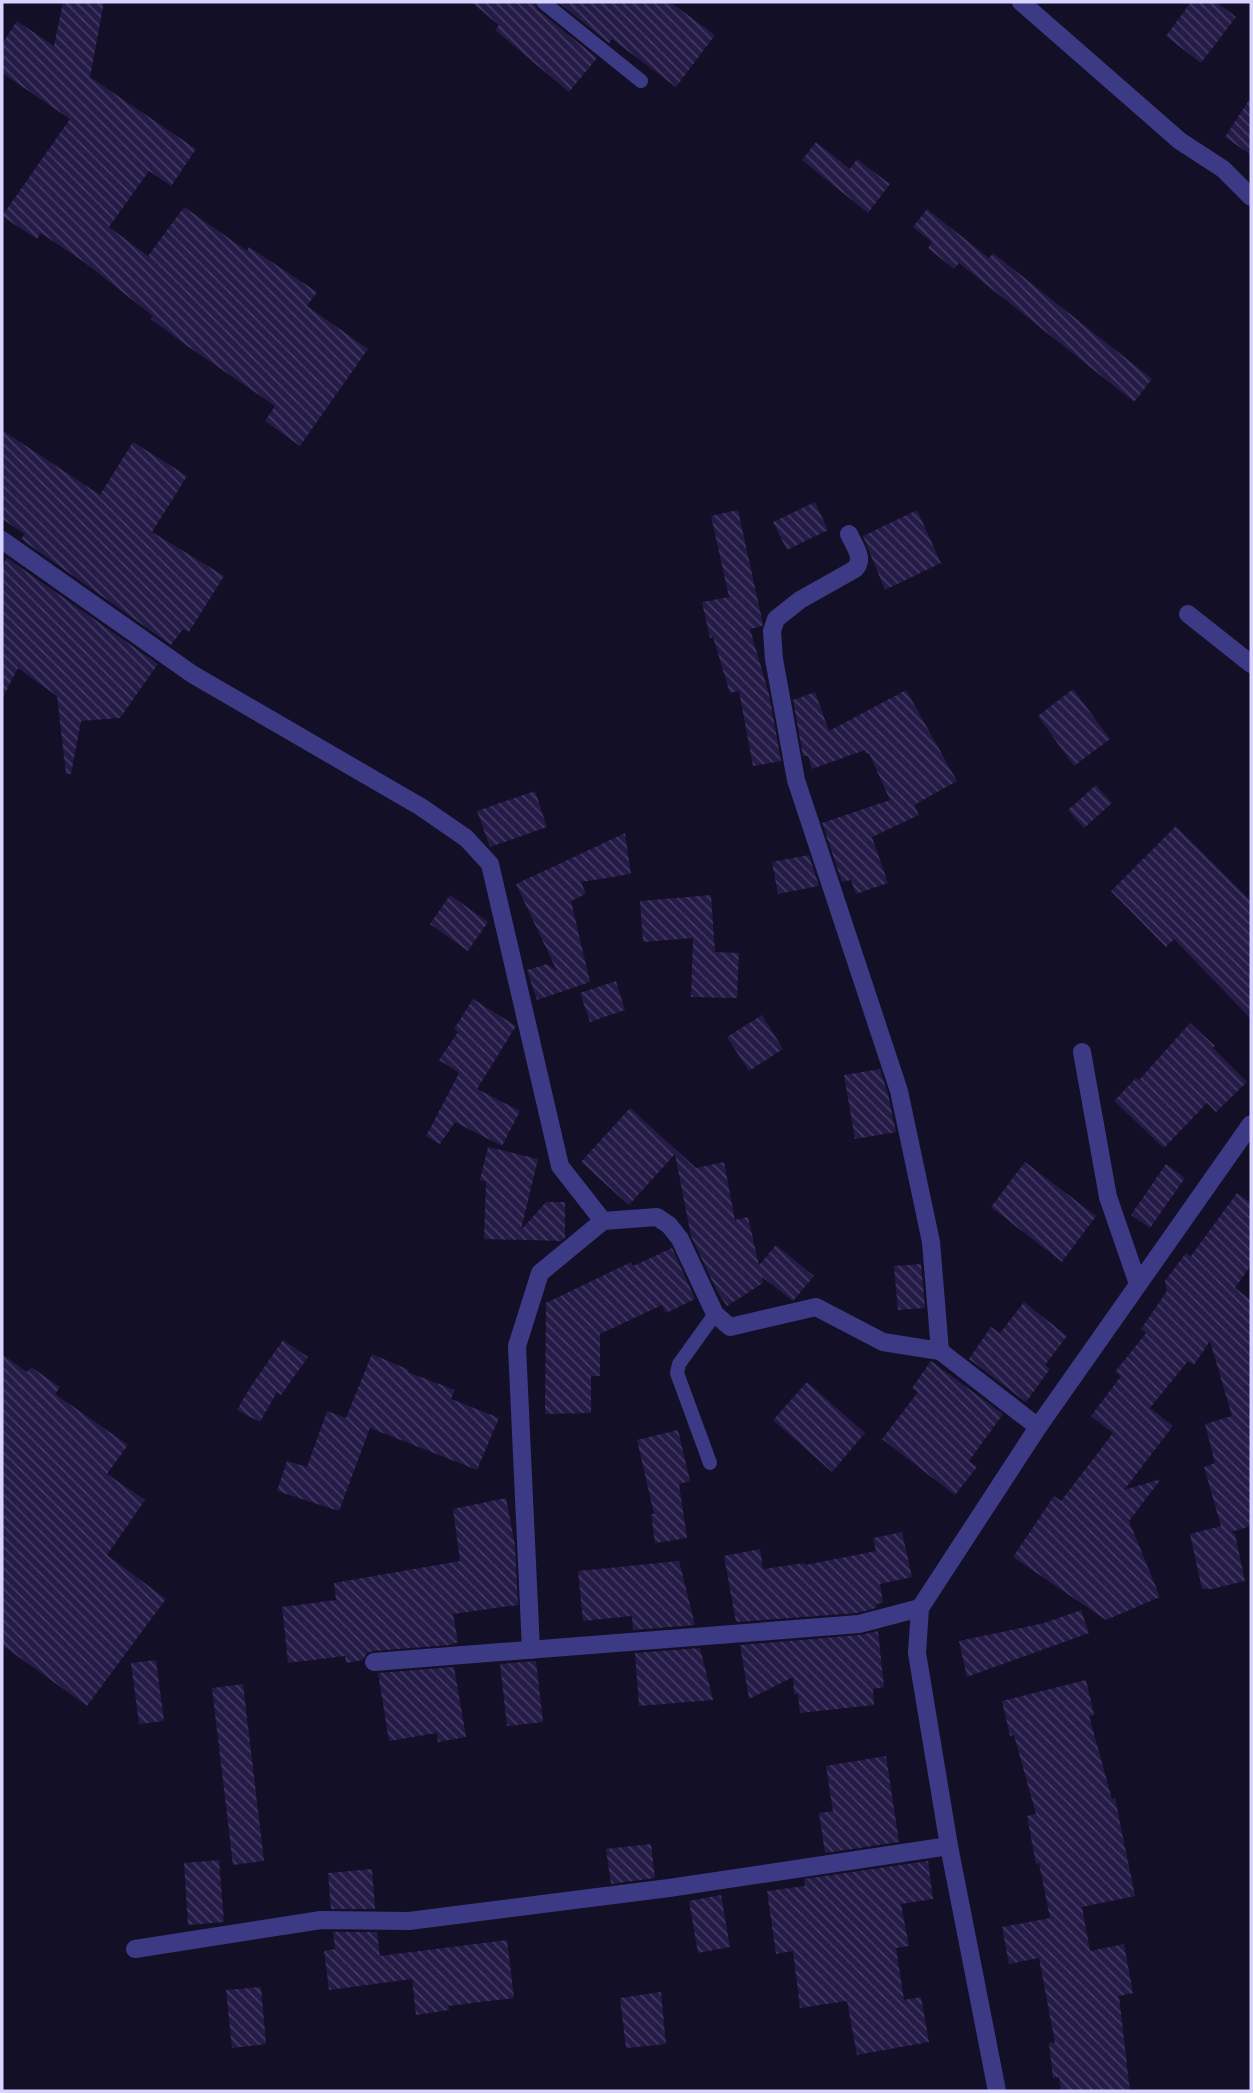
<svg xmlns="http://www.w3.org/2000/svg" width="1253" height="2093" font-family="Inter,sans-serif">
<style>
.building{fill:url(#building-back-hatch)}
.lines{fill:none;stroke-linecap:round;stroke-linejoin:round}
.service{stroke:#3d3a85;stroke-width:14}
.minor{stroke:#3d3a85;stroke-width:18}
</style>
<defs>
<pattern id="building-back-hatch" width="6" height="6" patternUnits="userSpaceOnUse" patternTransform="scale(1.75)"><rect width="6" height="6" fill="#241b47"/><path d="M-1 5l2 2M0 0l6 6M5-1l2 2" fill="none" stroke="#433b63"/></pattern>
</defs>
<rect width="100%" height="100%" fill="#130f26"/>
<!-- building -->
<g class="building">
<polygon points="63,2 104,2 90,77 196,149 171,186 149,171 109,227 148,256 184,207 247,251 249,247 317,292 307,306 368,349 300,446 265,421 275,406 183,343 151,319 153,316 84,262 41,233 37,239 2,216 70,119 2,73 2,44 17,21 54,46"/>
<polygon points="471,2 534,2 537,9 597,58 569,92 495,30 499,25"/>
<polygon points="558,2 670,2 715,35 676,87 612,39 609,43"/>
<polygon points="1191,2 1216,2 1236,17 1201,63 1166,36"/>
<polygon points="1251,97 1251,155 1225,137"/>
<polygon points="816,142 850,169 857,159 890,184 868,213 802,160"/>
<polygon points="927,209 989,258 993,253 1152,379 1134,402 959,263 954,269 928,248 932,242 913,227"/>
<polygon points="2,430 100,495 133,442 187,476 152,532 224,576 189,632 183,629 171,645 21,539 25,534 2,519"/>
<polygon points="815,502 828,530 787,550 773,522"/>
<polygon points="738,510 763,624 762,626 750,629 769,694 781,761 753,766 739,691 730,693 713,637 710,638 702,602 729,597 711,516"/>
<polygon points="917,510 941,563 885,590 863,536"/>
<polygon points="7,558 158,664 120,718 81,721 71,774 66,774 57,696 18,668 2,699 2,566"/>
<polygon points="1073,689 1110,739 1074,766 1038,716"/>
<polygon points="906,690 957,781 914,805 919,815 872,837 888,883 856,894 851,880 842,882 822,823 890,800 869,753 867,754 865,750 812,769 808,756 803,756 793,700 815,692 829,731"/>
<polygon points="1096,785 1112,803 1084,828 1068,810"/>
<polygon points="535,791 547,827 490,847 477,811"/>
<polygon points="1176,826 1251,901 1251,1019 1174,939 1166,947 1111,891"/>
<polygon points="625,833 631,874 581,882 586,894 571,901 590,982 537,1000 527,970 547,964 557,971 516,884"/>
<polygon points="809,855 819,886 778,894 772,862"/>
<polygon points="450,895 488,922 468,951 430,924"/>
<polygon points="711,895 715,952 739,953 737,998 691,997 693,938 643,942 640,901"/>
<polygon points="616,981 625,1010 590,1022 580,993"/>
<polygon points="473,999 516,1026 477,1089 520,1111 502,1146 455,1122 440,1144 426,1136 459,1073 439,1060 458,1032 454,1029"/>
<polygon points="762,1015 783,1049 749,1071 727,1037"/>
<polygon points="1190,1023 1215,1046 1213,1048 1247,1082 1216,1112 1207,1103 1164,1148 1114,1101 1136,1078 1139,1080"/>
<polygon points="880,1069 888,1094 896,1132 855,1139 844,1075"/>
<polygon points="630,1108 696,1168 724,1162 735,1220 748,1217 759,1265 776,1245 814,1276 793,1301 762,1277 763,1283 727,1306 718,1293 691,1236 675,1154 629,1205 581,1162"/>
<polygon points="488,1147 538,1159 521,1230 546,1202 565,1202 565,1238 561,1241 484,1239 486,1182 480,1180"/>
<polygon points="1025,1162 1096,1216 1062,1262 991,1207"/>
<polygon points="1166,1164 1185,1178 1150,1228 1131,1215"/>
<polygon points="1237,1193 1251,1203 1251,1265 1235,1288 1251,1300 1251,1526 1231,1532 1235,1534 1245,1581 1212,1589 1202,1589 1190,1534 1221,1526 1204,1467 1215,1463 1205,1424 1232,1416 1210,1341 1194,1365 1188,1361 1150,1408 1173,1426 1124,1490 1161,1479 1129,1521 1160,1597 1106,1620 1013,1557 1054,1496 1061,1501 1113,1433 1091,1416 1121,1376 1115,1372 1146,1333 1141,1329 1167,1291 1165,1281 1186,1253 1191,1256"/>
<polygon points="672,1248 695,1299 666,1313 662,1305 600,1334 600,1376 591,1376 591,1413 545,1414 546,1303 631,1262 633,1266"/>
<polygon points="921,1264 925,1308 898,1310 894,1266"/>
<polygon points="1024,1302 1067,1336 1045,1365 1050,1369 1026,1402 969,1359 991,1327 1000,1333"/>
<polygon points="283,1340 308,1357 281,1395 277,1392 260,1422 237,1410 249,1389"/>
<polygon points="2,1354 27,1372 31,1367 60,1387 55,1394 128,1445 107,1474 145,1500 107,1555 166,1599 87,1706 2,1645"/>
<polygon points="372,1354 409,1370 408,1372 455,1390 451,1399 499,1418 477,1470 370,1428 339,1511 277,1491 287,1461 307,1467 327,1411 346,1418"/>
<polygon points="931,1361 1003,1414 969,1461 977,1467 955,1495 882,1439 918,1392 912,1388"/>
<polygon points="807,1382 865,1433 832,1472 773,1420"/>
<polygon points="678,1430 690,1481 679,1484 687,1538 655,1543 651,1514 654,1514 637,1440"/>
<polygon points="506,1498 515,1545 518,1605 453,1614 458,1642 450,1645 373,1651 367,1653 363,1660 346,1663 345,1656 288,1663 282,1607 336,1600 334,1583 460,1561 453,1509"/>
<polygon points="902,1532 912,1577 880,1584 883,1603 876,1604 876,1608 857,1613 736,1622 724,1556 760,1549 763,1569 805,1563 805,1565 876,1551 873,1538"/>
<polygon points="679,1561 695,1625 633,1630 632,1616 583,1621 578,1571"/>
<polygon points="1081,1610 1089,1633 967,1677 959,1641 1044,1623"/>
<polygon points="878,1631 884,1687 873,1689 874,1705 800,1713 798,1694 794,1694 793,1677 749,1699 740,1645 860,1635"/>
<polygon points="700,1648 713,1700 639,1706 635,1653"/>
<polygon points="156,1660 164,1721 139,1724 131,1663"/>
<polygon points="536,1661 543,1722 507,1726 500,1664"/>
<polygon points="454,1667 466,1737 438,1742 437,1733 389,1741 378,1673"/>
<polygon points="1086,1680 1094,1715 1089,1716 1112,1799 1115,1798 1135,1896 1082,1907 1090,1951 1124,1944 1133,1993 1119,1996 1130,2091 1061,2091 1059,2077 1053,2078 1049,2043 1055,2043 1039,1958 1009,1964 1002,1927 1050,1918 1039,1863 1036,1864 1027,1816 1036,1814 1014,1735 1010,1736 1002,1701"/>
<polygon points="243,1684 264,1861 233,1865 212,1688"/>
<polygon points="886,1756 899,1842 825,1853 819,1813 833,1811 826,1766"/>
<polygon points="651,1844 655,1878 611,1884 606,1849"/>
<polygon points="219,1860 224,1922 188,1925 184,1863"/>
<polygon points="928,1861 933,1899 901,1904 909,1946 896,1948 904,2000 921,1997 929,2042 857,2055 847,2001 800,2008 793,1951 776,1954 767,1891 805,1886 804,1879"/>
<polygon points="372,1869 375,1909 331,1909 328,1873"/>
<polygon points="721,1895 730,1947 698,1953 689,1901"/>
<polygon points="333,1932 377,1932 380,1956 507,1940 514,1998 448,2006 449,2010 416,2015 412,1979 329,1990 324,1951 335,1949"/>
<polygon points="261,1987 266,2044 232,2048 226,1990"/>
<polygon points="661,1992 666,2044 626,2048 620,1998"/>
</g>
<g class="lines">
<!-- service -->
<g class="service">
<polyline points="543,2 641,81"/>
<polyline points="710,1463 677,1373 679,1364 715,1314"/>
</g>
<!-- minor -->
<g class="minor">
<polyline points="1021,2 1180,141 1223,169 1251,197"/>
<path d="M849 534C854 546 865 558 855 569L800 600 776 619 772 631 774 659 796 780 899 1091 931 1242 940 1351"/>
<polyline points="2,540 192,674 421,807 466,838 490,864 560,1166 603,1221"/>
<polyline points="1188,614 1251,664"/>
<polyline points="1082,1052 1108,1197 1138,1284"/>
<polyline points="531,1650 517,1346 540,1273 603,1221 657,1217 669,1225 680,1239 715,1314 730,1327 816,1307 883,1342 940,1351 1038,1427"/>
<polyline points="374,1662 859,1624 920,1608"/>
<polyline points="135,1949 321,1920 409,1921 669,1888 949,1846"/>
<polyline points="997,2091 949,1846 917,1653 920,1608 1038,1427 1251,1124"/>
</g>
</g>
<!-- border -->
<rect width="1253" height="2093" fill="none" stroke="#d9d4ff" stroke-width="7"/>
</svg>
